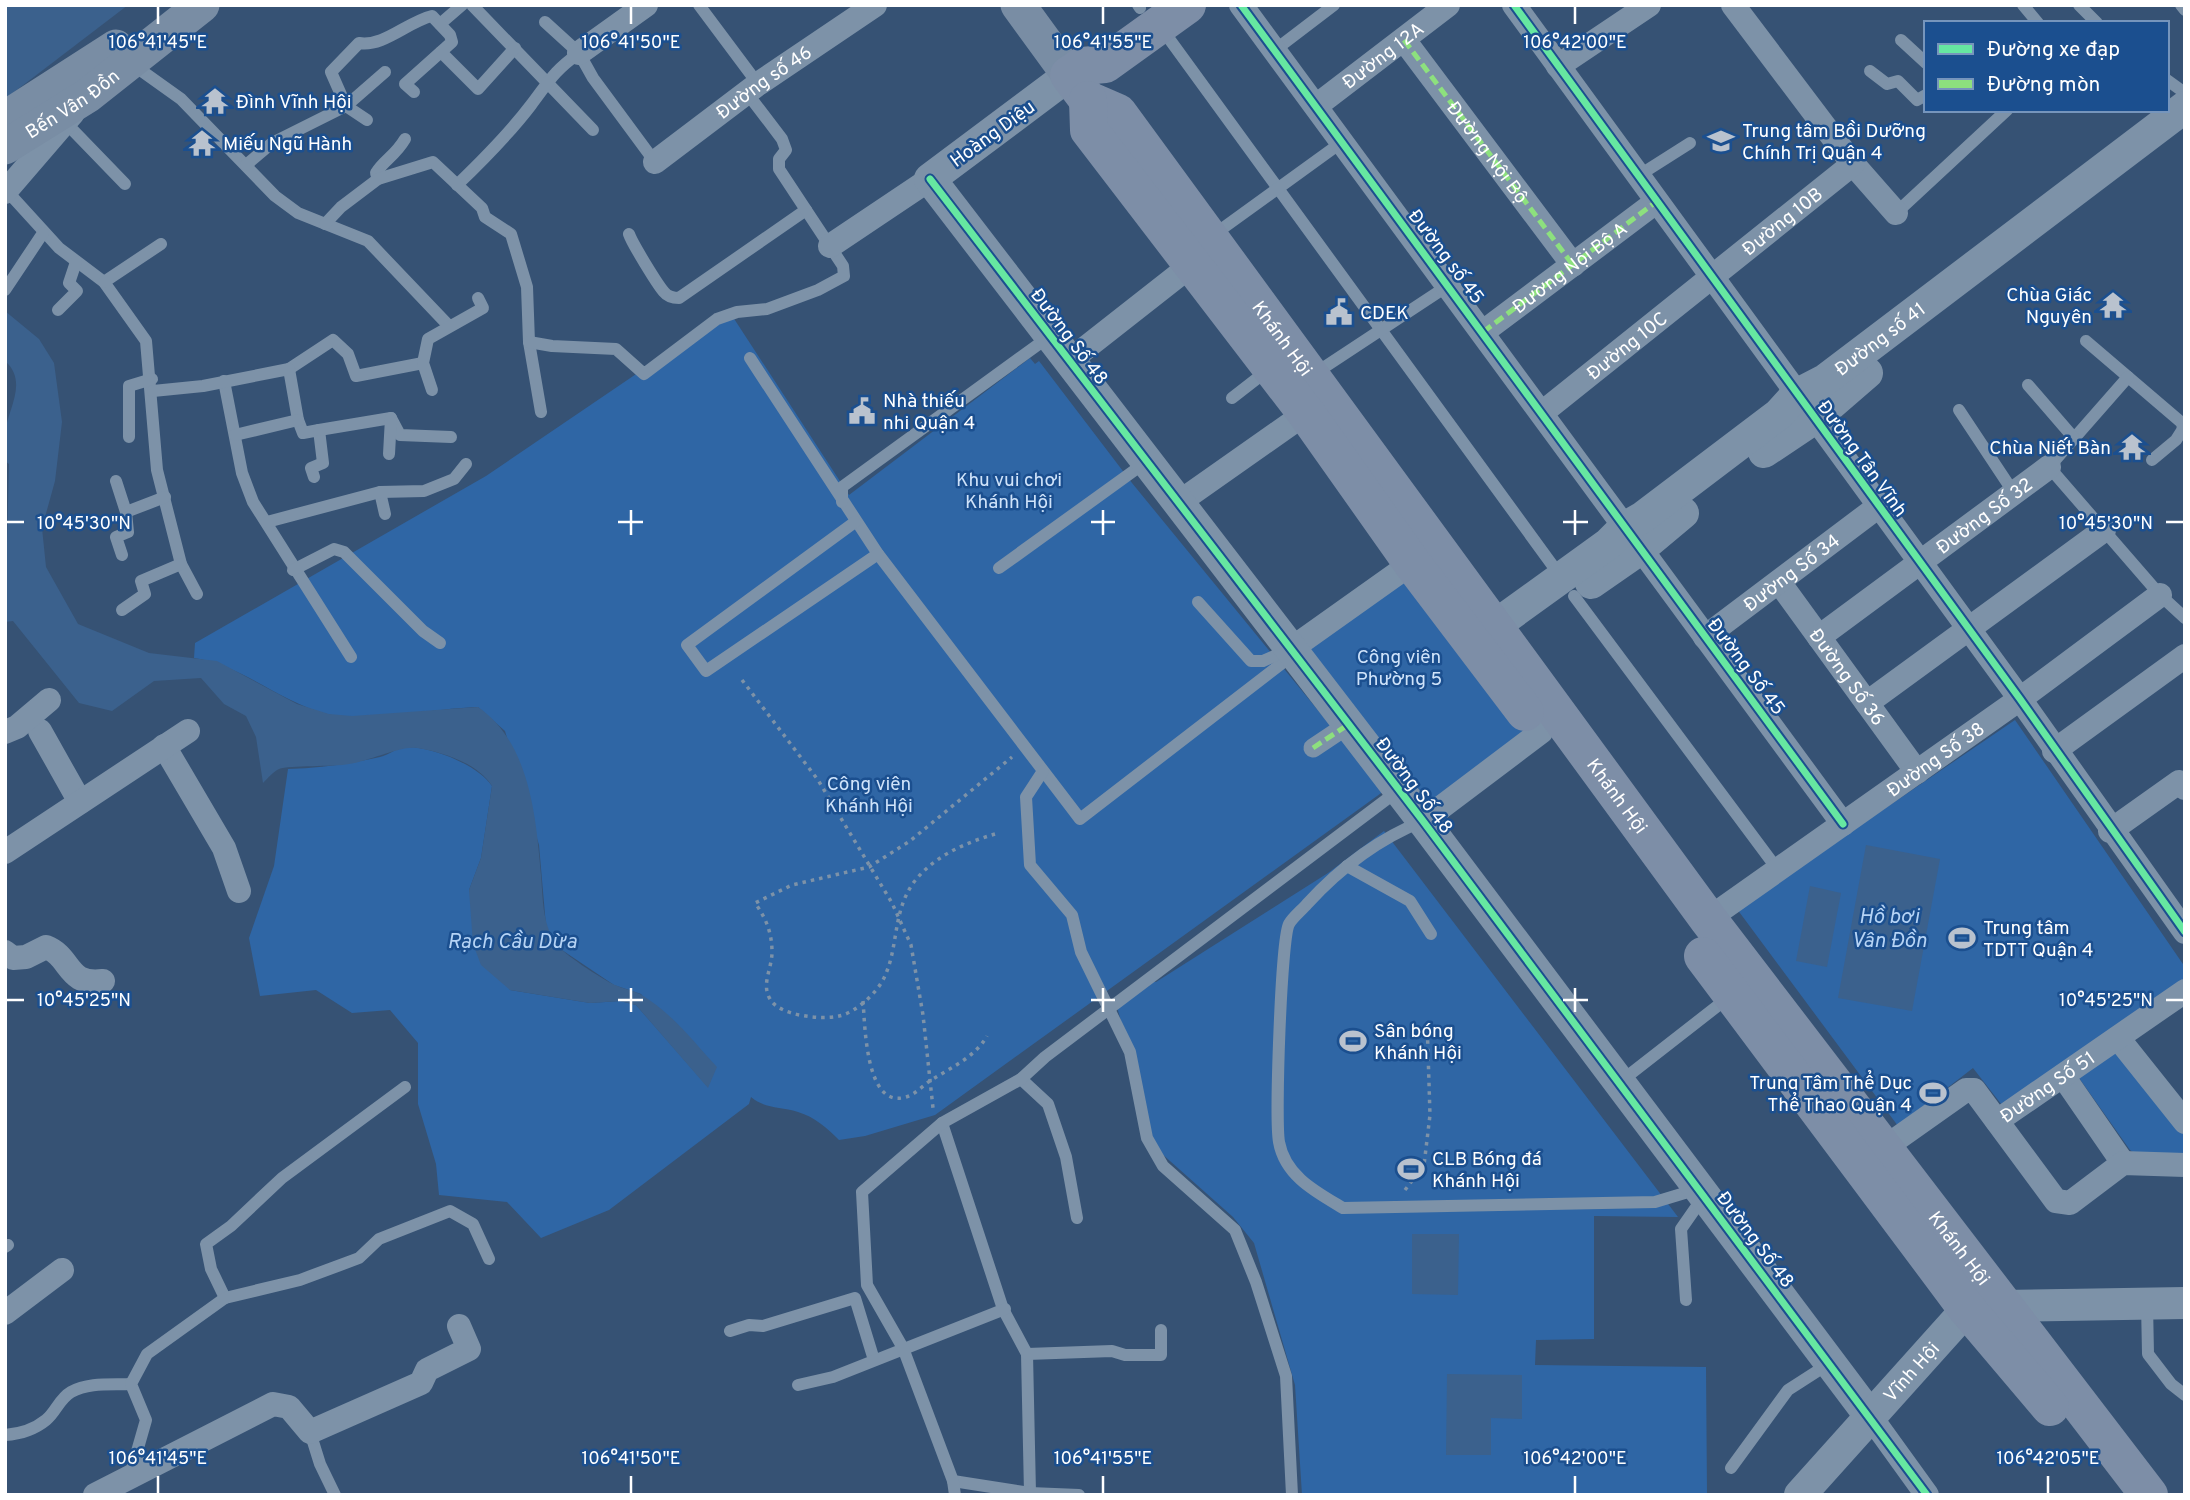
<svg xmlns="http://www.w3.org/2000/svg" width="2190" height="1500" font-family="Overpass,sans-serif">
<style>
.green{fill:#2f66a5}
.water{fill:#3b618d}
.lines{fill:none;stroke-linecap:round;stroke-linejoin:round}
.path{stroke:#7d92a8;stroke-width:3.5;stroke-dasharray:3.5 5;stroke-linecap:butt}
.service{stroke:#7d92a8;stroke-width:12}
.pedestrian{stroke:#7d92a8;stroke-width:19}
.minor{stroke:#7d92a8;stroke-width:24}
.tertiary{stroke:#7d92a8;stroke-width:32}
.secondary{stroke:#798da4;stroke-width:35}
.primary{stroke:#7d8ea7;stroke-width:38}
.quiet{stroke:#8de07e;stroke-width:5;stroke-dasharray:10 5;stroke-linecap:butt}
.cycleway-casing{stroke:#1b4f8f;stroke-width:11}
.cycleway{stroke:#66e7a1;stroke-width:7}
.ticks{fill:none;stroke:#fff;stroke-width:2.5}
.labels{text-anchor:middle;stroke-width:5;stroke-linejoin:round;paint-order:stroke}
.street-label{font-size:19px;fill:#fff;stroke:#1b4f8f}
.poi-label{font-size:19px;fill:#fff;stroke:#1b4f8f;text-anchor:start}
.park-label{font-size:19px;fill:#cfe3fa;stroke:#1b4f8f}
.water-label{font-size:21px;font-style:italic;fill:#b5d3f5;stroke:#1b4f8f}
.ticks-label{font-size:18px;text-anchor:middle;fill:#fff;stroke:#1b4f8f;stroke-width:5;stroke-linejoin:round;paint-order:stroke}
</style>
<rect width="100%" height="100%" fill="#365274"/>
<!-- green -->
<g class="green">
<path d="M729 311 849 495 1030 358 1035 364 1039 361 1132 483 1384 791 935 1115 865 1136 839 1140C827 1128 815 1117 798 1112 780 1106 765 1109 751 1097L749 1104 609 1210 541 1238 507 1202 439 1195 436 1164 418 1104V1043L390 1010 352 1013 316 990 260 996 249 938 274 866 288 769C320 768 349 764 380 757 389 755 396 748 405 747 431 746 478 765 492 786L481 858 469 890 510 990 590 1003 620 1001 636 1005 708 1087 641 994 614 985 556 946 546 926 539 845 505 731 478 707C437 708 363 723 327 714 280 702 242 665 194 658L195 643 486 476Z"/>
<polygon points="1413,571 1533,727 1424,812 1300,653"/>
<polygon points="2015,720 2185,967 2185,986 2005,1109 1973,1068 1898,1126 1737,909"/>
<polygon points="1384,831 1678,1217 1594,1216 1594,1339 1536,1340 1535,1365 1706,1367 1707,1495 1302,1495 1295,1385 1254,1243 1233,1217 1161,1153 1145,1124 1134,1067 1117,1007 1149,986 1150,982 1156,982 1328,873"/>
<polygon points="2119,1050 2185,1136 2185,1159 2137,1155 2130,1150 2079,1078"/>
</g>
<!-- water -->
<g class="water">
<polygon points="5,5 128,5 5,99"/>
<path d="M5 311 39 339 54 363 62 422 55 481 42 528 46 567 78 624 149 653 217 661 297 704 329 714 352 716 478 707C530 743 536 817 541 875 543 898 542 922 555 942 561 953 602 979 615 985 623 989 632 990 640 994 670 1011 694 1042 717 1067L708 1088 636 1005 620 1001 590 1003 510 990 481 965 473 944 469 890 481 858 492 786C478 763 442 752 417 748 402 745 369 761 349 764 334 767 289 765 279 769 274 771 267 779 263 783L256 737 246 716 224 704 201 678 154 681 112 711 79 703 13 621 5 622 9 464 5 461C5 452 4 442 5 433 7 410 29 382 5 361Z"/>
<polygon points="1866,845 1940,859 1912,1011 1838,998"/>
<polygon points="1810,886 1841,893 1827,967 1796,961"/>
<polygon points="1412,1234 1459,1234 1458,1295 1412,1294"/>
<polygon points="1447,1374 1522,1375 1522,1419 1491,1418 1491,1455 1446,1455"/>
</g>
<g class="lines">
<!-- path -->
<g class="path">
<polyline points="742,680 818,780 892,903 911,945 923,1015 933,1108"/>
<path d="M995 834C965 843 934 856 914 882 892 912 899 947 884 978 877 993 855 1013 839 1016 822 1020 779 1016 770 999 761 984 772 969 772 952 772 933 766 918 755 903L792 885 869 867 910 841 1012 757"/>
<path d="M863 1001C865 1023 865 1110 906 1097 915 1095 924 1084 933 1079 952 1067 975 1057 987 1036"/>
<polyline points="1405,1190 1424,1165 1430,1115 1427,1020"/>
</g>
<!-- service -->
<g class="service">
<polyline points="472,5 593,130"/>
<polyline points="699,5 758,84"/>
<polyline points="1138,5 1140,8"/>
<polyline points="2023,5 2038,23"/>
<polyline points="2079,5 2097,23"/>
<polyline points="2181,5 2185,10"/>
<polyline points="545,22 579,53 593,78 655,162"/>
<polyline points="440,24 462,5"/>
<polyline points="1162,29 1561,577"/>
<polyline points="1901,40 1926,63"/>
<polyline points="1275,50 1334,5"/>
<polyline points="441,52 478,89 515,48"/>
<polyline points="132,64 181,99 275,196 298,213 368,241 449,326"/>
<polyline points="1870,71 1887,84 1898,81 1917,100 1926,95"/>
<polyline points="2167,80 2185,93"/>
<path d="M367 120 346 106 331 72 359 43C384 47 407 22 432 16L450 35 452 42 405 84 414 92"/>
<polyline points="65,122 125,184"/>
<polyline points="246,165 272,143 346,106 385,72"/>
<polyline points="1638,176 1690,143"/>
<path d="M378 179 376 173C384 160 395 156 405 139"/>
<path d="M457 185C483 160 509 134 531 105 550 80 553 72 579 53"/>
<polyline points="7,191 59,248 104,282 146,341 157,470 181,564 197,594"/>
<polyline points="1896,213 2007,110"/>
<polyline points="325,224 341,207 378,179 433,162 482,208 485,217 511,234 527,287 529,342 541,412"/>
<path d="M629 234C632 243 657 284 664 292 668 297 673 298 679 298L806 210"/>
<polyline points="1212,236 1342,142"/>
<polyline points="104,282 161,244"/>
<polyline points="5,290 43,233"/>
<polyline points="58,310 77,291 69,283 76,262"/>
<polyline points="2086,341 2182,423 2183,429 2185,427"/>
<polyline points="529,342 552,346 616,349 644,374 717,319 737,312 767,309 818,290 844,276 843,266 779,169 779,159 786,150 782,139 747,93"/>
<polyline points="750,358 878,554 1080,819 1294,654"/>
<polyline points="289,369 333,340 348,354 356,376 423,363"/>
<polyline points="1314,374 1449,285"/>
<polyline points="2128,377 2049,467 2160,595 2185,618"/>
<polyline points="224,381 242,473 253,502 351,657"/>
<polyline points="2028,385 2073,437"/>
<polyline points="432,390 423,363 428,339 483,308 478,298"/>
<polyline points="153,391 203,386 289,369 298,420 303,433 319,430 323,463 311,468 314,477"/>
<polyline points="1232,398 1268,370"/>
<polyline points="1959,410 2014,493"/>
<polyline points="319,430 391,418 400,435 451,437"/>
<polyline points="235,435 298,420"/>
<polyline points="129,437 129,386 152,379"/>
<polyline points="389,454 391,418"/>
<polyline points="2152,460 2176,440 2183,429"/>
<polyline points="116,481 126,512 128,532 116,537 122,555"/>
<polyline points="380,492 385,514"/>
<polyline points="842,502 842,487 1050,336"/>
<polyline points="126,512 165,497"/>
<polyline points="267,522 380,492 424,491 454,479 466,464"/>
<polyline points="855,522 687,645 706,671 878,554"/>
<polyline points="999,568 1146,462"/>
<polyline points="293,570 334,549 344,552 423,631 440,643"/>
<polyline points="1574,596 1778,870"/>
<polyline points="1198,602 1251,661 1263,661 1290,649"/>
<polyline points="122,610 145,594 141,581 181,564"/>
<polyline points="1043,771 1026,797 1030,865 1072,915 1081,952 1130,1052 1147,1138 1163,1166 1235,1230 1256,1282 1286,1376 1292,1495"/>
<path d="M1423 821C1378 839 1340 868 1307 904 1302 910 1293 917 1289 924 1281 939 1275 1119 1279 1142 1285 1176 1316 1192 1343 1208L1655 1202 1698 1189"/>
<polyline points="1347,866 1410,901 1431,934"/>
<polyline points="1021,1079 1048,1104 1066,1157 1077,1218"/>
<polyline points="1620,1082 1729,997"/>
<polyline points="942,1123 1003,1309 1027,1354 1030,1493"/>
<polyline points="5,1247 8,1245"/>
<polyline points="225,1298 211,1269 206,1244 231,1226 282,1178 405,1087"/>
<polyline points="1686,1300 1681,1229 1704,1196"/>
<polyline points="2147,1304 2148,1354 2171,1384 2185,1395"/>
<polyline points="730,1331 749,1325 763,1326 855,1298 874,1360"/>
<polyline points="1027,1354 1112,1351 1125,1355 1161,1355 1161,1330"/>
<polyline points="798,1385 833,1377 1005,1309"/>
<polyline points="310,1432 320,1464 335,1495"/>
<path d="M5 1435C19 1434 35 1429 46 1420 56 1412 59 1399 71 1392 89 1382 112 1385 131 1384"/>
<polyline points="1731,1468 1788,1390 1830,1363"/>
<polyline points="130,1476 146,1420 131,1384 147,1354 225,1298 300,1280 359,1258 379,1239 450,1211 473,1224 489,1259"/>
<polyline points="953,1481 1030,1493 1079,1495"/>
<polyline points="955,1495 953,1481 903,1348 867,1285 862,1192 942,1123 1021,1079 1045,1057 1399,790"/>
</g>
<!-- pedestrian -->
<polyline class="pedestrian" points="1313,748 1349,724"/>
<!-- minor -->
<g class="minor">
<polyline points="1241,5 1843,824"/>
<polyline points="1514,5 2020,699 2185,932"/>
<polyline points="1733,5 1853,164 1896,213"/>
<polyline points="1404,40 1573,265"/>
<polyline points="579,53 646,5"/>
<polyline points="1558,66 1649,5"/>
<path id="s1" d="M1316 106 1448 5"/>
<path id="s2" d="M655 162 758 84 875 5"/>
<polyline points="5,192 73,113"/>
<polyline points="830,246 930,179"/>
<polyline points="1483,332 1656,202"/>
<polyline points="1069,361 1190,266"/>
<path id="s3" d="M1543 412 1853 164"/>
<polyline points="1178,503 1306,413"/>
<path id="s4" d="M1779 582 1917 772"/>
<path id="s5" d="M1705 637 1879 506"/>
<path id="s6" d="M1819 637 2049 467"/>
<polyline points="1291,649 1412,563"/>
<polyline points="1867,703 2104,530"/>
<polyline points="40,731 80,802"/>
<polyline points="5,732 17,727 49,700"/>
<polyline points="164,746 224,848 239,891"/>
<polyline points="2054,751 2185,656"/>
<polyline points="1423,821 1541,732"/>
<polyline points="2110,831 2179,782 2185,788"/>
<polyline points="5,852 188,731"/>
<path id="s7" d="M1708 919 2020 699 2160 595"/>
<path d="M5 952 13 958 26 957 46 947C72 957 66 986 103 981"/>
<polyline points="2118,1038 2185,1122"/>
<polyline points="2063,1076 2123,1163"/>
<path id="s8" d="M1997 1121 2185 991"/>
<polyline points="1884,1148 1966,1090 1974,1090 2056,1201 2070,1203 2123,1163 2185,1165"/>
<polyline points="5,1313 62,1270"/>
<polyline points="1870,1416 1927,1495"/>
<polyline points="95,1495 273,1404 289,1407 310,1432 421,1383 427,1370 469,1349 459,1326"/>
</g>
<!-- tertiary -->
<g class="tertiary">
<polyline points="1069,75 930,179 1423,821 1870,1416"/>
<polyline points="1764,452 1815,418 1867,373"/>
<polyline points="1591,583 1640,549 1683,513"/>
<path id="s9" d="M1475 640 1608 544 1624 528 1643 517 1779 414 1796 395 1825 380 2185 107"/>
<polyline points="2003,1306 2185,1303"/>
<path id="s10" d="M1800 1495 1967 1309"/>
</g>
<!-- secondary -->
<g class="secondary">
<polyline points="1018,5 1069,75"/>
<polyline points="7,117 116,47"/>
<path id="s11" d="M5 147 87 96 202 5"/>
</g>
<!-- primary -->
<g class="primary">
<path id="s12" d="M1187 5 1105 64 1082 66 1069 75 1088 100 1118 113 1708 919 2149 1495"/>
<polyline points="1088,100 1089,130 1306,413 1412,563 1525,712"/>
<polyline points="1703,956 1967,1309 2050,1407"/>
</g>
<!-- quiet -->
<g class="quiet">
<path id="s13" d="M1404 40 1573 265"/>
<path id="s14" d="M1483 332 1656 202"/>
<polyline points="1313,748 1349,724"/>
</g>
<defs>
<g id="cycleway">
<polyline points="1241,5 1843,824"/>
<polyline points="1514,5 2020,699 2185,932"/>
<polyline points="930,179 1423,821 1927,1495"/>
</g>
</defs>
<!-- cycleway casing -->
<use href="#cycleway" class="cycleway-casing"/>
<!-- cycleway -->
<use href="#cycleway" class="cycleway"/>
</g>
<!-- ticks -->
<path class="ticks" d="M158 7V24M631 7V24M1103 7V24M1575 7V24M631 510V535M1103 510V535M1575 510V535M7 522H24M618 522H643M1091 522H1115M1563 522H1588M2166 522H2183M631 988V1012M1103 988V1012M1575 988V1012M7 1000H24M618 1000H643M1091 1000H1115M1563 1000H1588M2166 1000H2183M158 1476V1493M631 1476V1493M1103 1476V1493M1575 1476V1493M2048 1476V1493"/>
<!-- icons -->
<defs>
<symbol id="temple-bare" viewBox="-9 -9 18 18"><path d="M0-6L5-2H3V0L6.5 2.5H4V6H1.5V3h-3V6H-4V2.5H-6.5L-3 0V-2H-5Z" fill="#b9c2ce" stroke="#1b4f8f" stroke-width="2.5" paint-order="stroke"/></symbol>
<symbol id="university-bare" viewBox="-9 -9 18 18"><path d="M0-5L7-2L0 1L-7-2ZM-4 1L0 2.5L4 1V4Q0 6-4 4Z" fill="#b9c2ce" stroke="#1b4f8f" stroke-width="2.5" paint-order="stroke"/></symbol>
<symbol id="civic-bare" viewBox="-9 -9 18 18"><path d="M-.6-6.5H3V-4.5H.6V-3L4-1V1h2V6H-6V1h2V-1L-.6-3ZM-1.2 2.5V6h2.4V2.5Z" fill="#b9c2ce" stroke="#1b4f8f" stroke-width="2.5" paint-order="stroke"/></symbol>
<symbol id="stadium-bare" viewBox="-9 -9 18 18"><path d="M0-5a6.5 5 0 1 0 0 10a6.5 5 0 1 0 0-10ZM-3.5-1.8h7v3.6h-7Z" fill="#b9c2ce" stroke="#1b4f8f" stroke-width="2.5" paint-order="stroke"/></symbol>
</defs>
<g fill-rule="evenodd">
<use href="#temple-bare" x="196" y="82" width="38" height="38"/>
<use href="#university-bare" x="1702" y="122" width="38" height="38"/>
<use href="#temple-bare" x="183" y="124" width="38" height="38"/>
<use href="#temple-bare" x="2094" y="286" width="38" height="38"/>
<use href="#civic-bare" x="1320" y="293" width="38" height="38"/>
<use href="#civic-bare" x="843" y="392" width="38" height="38"/>
<use href="#temple-bare" x="2113" y="428" width="38" height="38"/>
<use href="#stadium-bare" x="1943" y="919" width="38" height="38"/>
<use href="#stadium-bare" x="1334" y="1022" width="38" height="38"/>
<use href="#stadium-bare" x="1914" y="1074" width="38" height="38"/>
<use href="#stadium-bare" x="1392" y="1150" width="38" height="38"/>
</g>
<g class="labels">
<!-- street labels -->
<g class="street-label">
<text dy="7" stroke="none"><textPath href="#s1" startOffset="84">Đường 12A</textPath></text>
<text dy="7" stroke="none"><textPath href="#s2" startOffset="135">Đường số 46</textPath></text>
<text dy="7" stroke="none"><textPath href="#s11" startOffset="80">Bến Vân Đồn</textPath></text>
<text transform="translate(992 133) rotate(-36)" y="7">Hoàng Diệu</text>
<text dy="7" stroke="none"><textPath href="#s13" startOffset="140">Đường Nội Bộ</textPath></text>
<text dy="7" stroke="none"><textPath href="#s3" startOffset="306">Đường 10B</textPath></text>
<text transform="translate(1447 256) rotate(53)" y="7">Đường số 45</text>
<text dy="7" stroke="none"><textPath href="#s14" startOffset="108">Đường Nội Bộ A</textPath></text>
<text transform="translate(1070 336) rotate(53)" y="7">Đường Số 48</text>
<text dy="7" stroke="none"><textPath href="#s12" startOffset="483">Khánh Hội</textPath></text>
<text dy="7" stroke="none"><textPath href="#s9" startOffset="506">Đường số 41</textPath></text>
<text dy="7" stroke="none"><textPath href="#s3" startOffset="107">Đường 10C</textPath></text>
<text transform="translate(1863 458) rotate(54)" y="7">Đường Tân Vĩnh</text>
<text dy="7" stroke="none"><textPath href="#s6" startOffset="205">Đường Số 32</textPath></text>
<text dy="7" stroke="none"><textPath href="#s5" startOffset="108">Đường Số 34</textPath></text>
<text transform="translate(1747 666) rotate(53)" y="7">Đường Số 45</text>
<text dy="7" stroke="none"><textPath href="#s4" startOffset="117">Đường Số 36</textPath></text>
<text dy="7" stroke="none"><textPath href="#s7" startOffset="278">Đường Số 38</textPath></text>
<text transform="translate(1415 785) rotate(53)" y="7">Đường Số 48</text>
<text dy="7" stroke="none"><textPath href="#s12" startOffset="1050">Khánh Hội</textPath></text>
<text dy="7" stroke="none"><textPath href="#s8" startOffset="61">Đường Số 51</textPath></text>
<text transform="translate(1756 1239) rotate(53)" y="7">Đường Số 48</text>
<text dy="7" stroke="none"><textPath href="#s12" startOffset="1617">Khánh Hội</textPath></text>
<text dy="7" stroke="none"><textPath href="#s10" startOffset="166">Vĩnh Hội</textPath></text>
</g>
<!-- poi labels -->
<g class="poi-label">
<text x="236" y="108">Đình Vĩnh Hội</text>
<text x="1742" y="137">Trung tâm Bồi Dưỡng<tspan x="1742" dy="22">Chính Trị Quận 4</tspan></text>
<text x="223" y="150">Miếu Ngũ Hành</text>
<text x="2092" y="301" text-anchor="end">Chùa Giác<tspan x="2092" dy="22">Nguyên</tspan></text>
<text x="1360" y="319">CDEK</text>
<text x="883" y="407">Nhà thiếu<tspan x="883" dy="22">nhi Quận 4</tspan></text>
<text x="2111" y="454" text-anchor="end">Chùa Niết Bàn</text>
<text x="1983" y="934">Trung tâm<tspan x="1983" dy="22">TDTT Quận 4</tspan></text>
<text x="1374" y="1037">Sân bóng<tspan x="1374" dy="22">Khánh Hội</tspan></text>
<text x="1912" y="1089" text-anchor="end">Trung Tâm Thể Dục<tspan x="1912" dy="22">Thể Thao Quận 4</tspan></text>
<text x="1432" y="1165">CLB Bóng đá<tspan x="1432" dy="22">Khánh Hội</tspan></text>
</g>
<!-- park labels -->
<g class="park-label">
<text x="1009" y="486">Khu vui chơi<tspan x="1009" dy="22">Khánh Hội</tspan></text>
<text x="1399" y="663">Công viên<tspan x="1399" dy="22">Phường 5</tspan></text>
<text x="869" y="790">Công viên<tspan x="869" dy="22">Khánh Hội</tspan></text>
</g>
<!-- water labels -->
<g class="water-label">
<text x="1889" y="923">Hồ bơi<tspan x="1889" dy="24">Vân Đồn</tspan></text>
<text x="512" y="948">Rạch Cầu Dừa</text>
</g>
</g>
<g class="ticks-label">
<text x="158" y="48">106°41'45"E</text>
<text x="631" y="48">106°41'50"E</text>
<text x="1103" y="48">106°41'55"E</text>
<text x="1575" y="48">106°42'00"E</text>
<text x="84" y="529">10°45'30"N</text>
<text x="2106" y="529">10°45'30"N</text>
<text x="84" y="1006">10°45'25"N</text>
<text x="2106" y="1006">10°45'25"N</text>
<text x="158" y="1464">106°41'45"E</text>
<text x="631" y="1464">106°41'50"E</text>
<text x="1103" y="1464">106°41'55"E</text>
<text x="1575" y="1464">106°42'00"E</text>
<text x="2048" y="1464">106°42'05"E</text>
</g>
<!-- border -->
<rect width="2190" height="1500" fill="none" stroke="#ffffff" stroke-width="14"/>
<!-- legend -->
<rect x="1924" y="21" width="245" height="91" fill="#1b4f8f" stroke="#7695bc" stroke-width="2"/>
<rect x="1938" y="44" width="35" height="10" fill="#66e7a1" stroke="#7695bc" stroke-width="2"/>
<text x="1987" y="56" font-size="21" fill="#ffffff">Đường xe đạp</text>
<rect x="1938" y="79" width="35" height="10" fill="#8de07e" stroke="#7695bc" stroke-width="2"/>
<text x="1987" y="91" font-size="21" fill="#ffffff">Đường mòn</text>
</svg>
